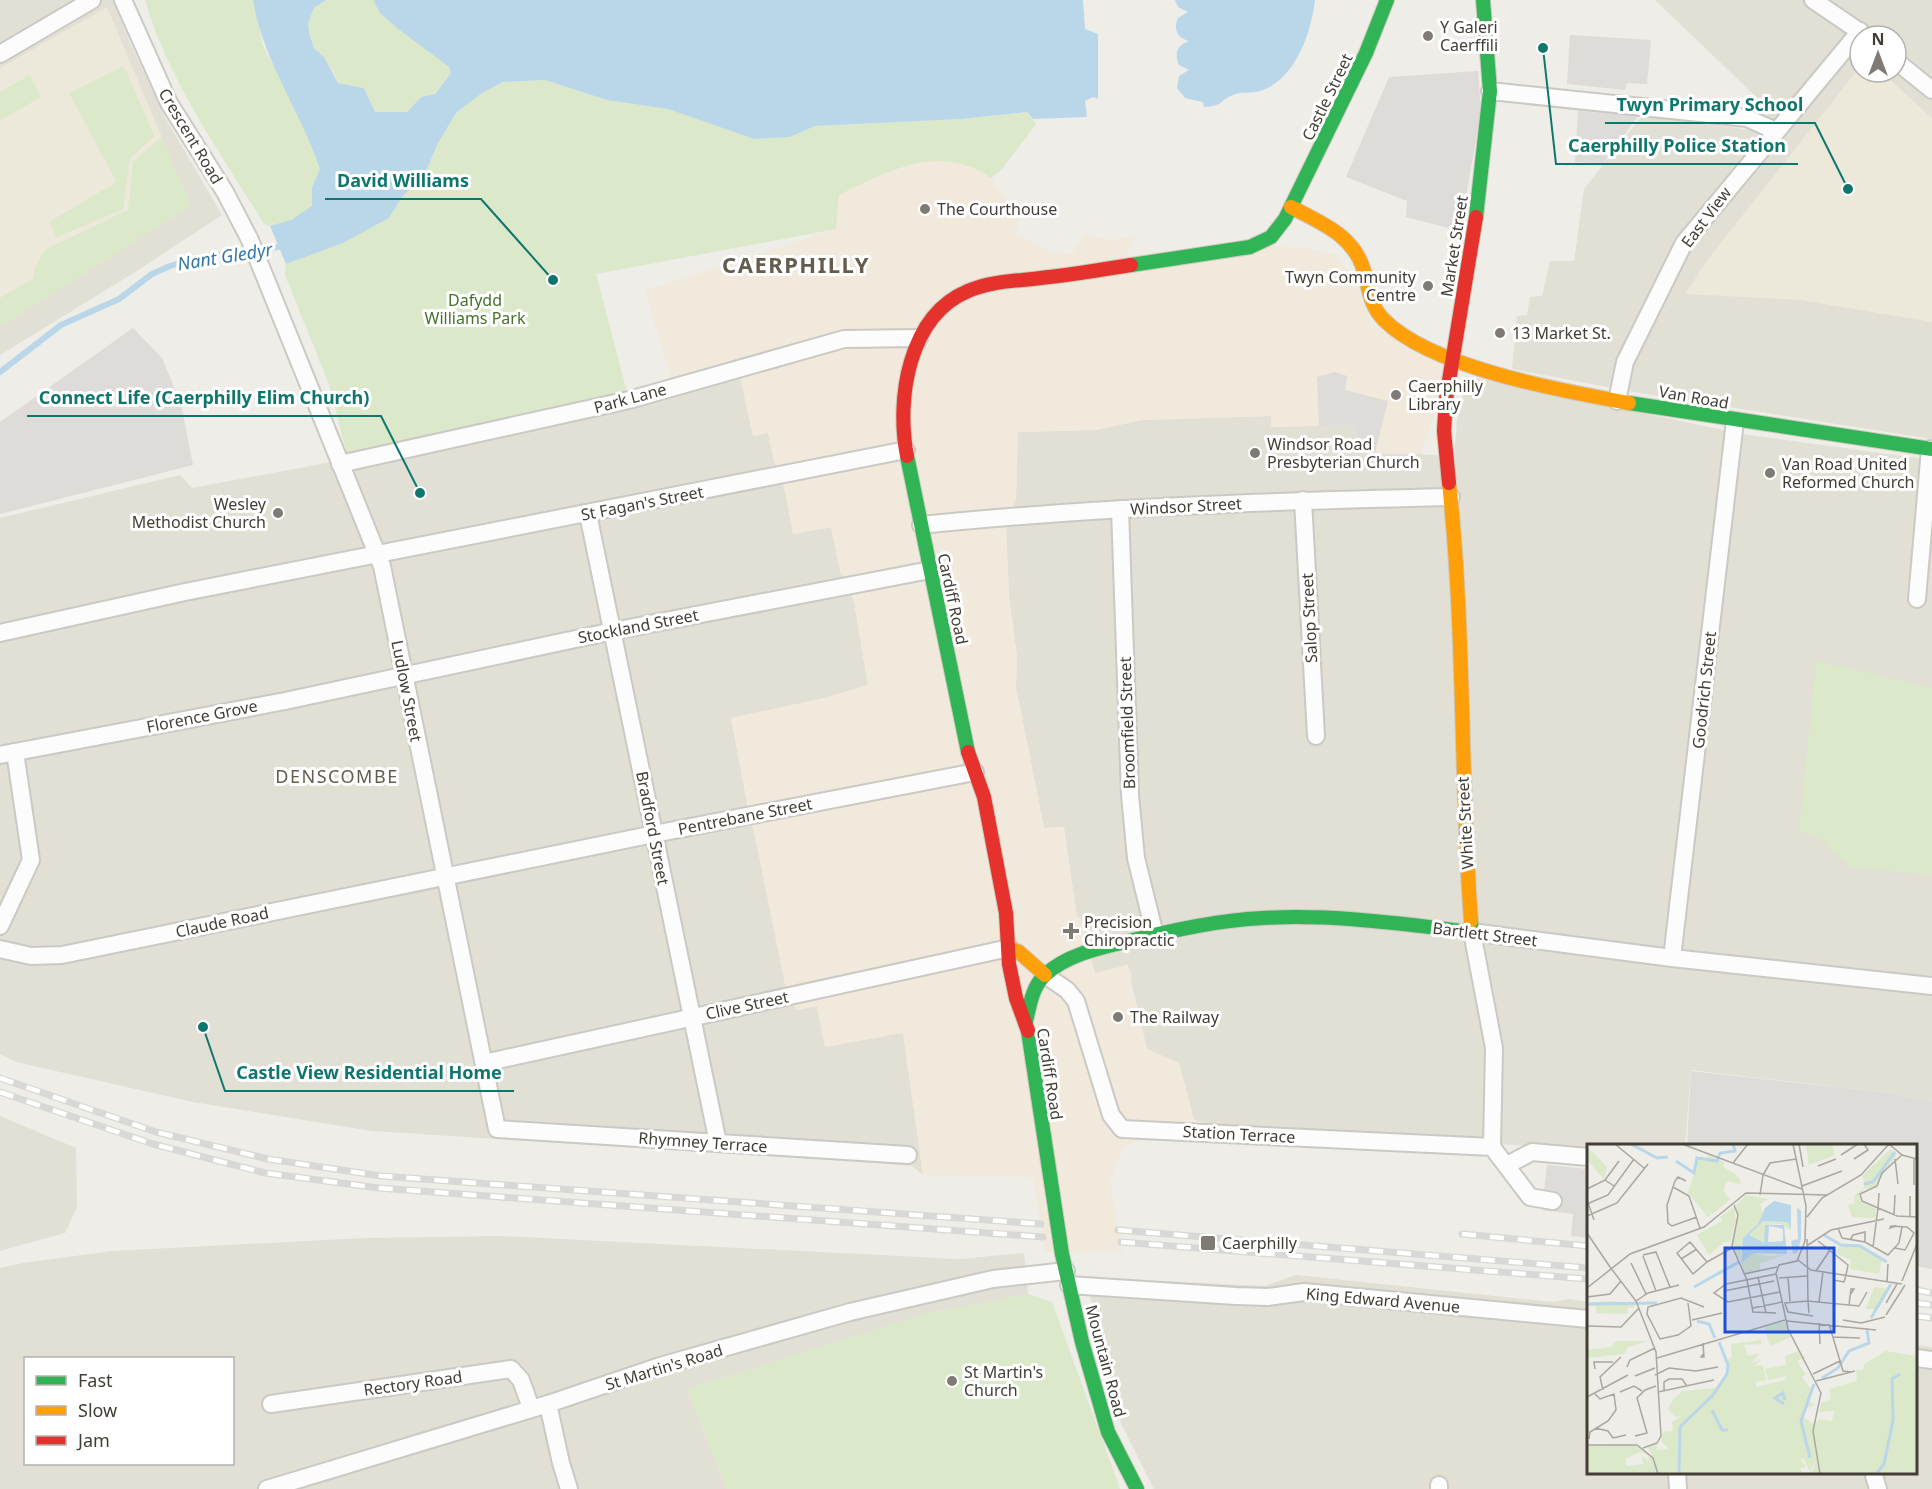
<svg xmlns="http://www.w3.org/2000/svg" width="1932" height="1489" font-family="'Noto Sans',sans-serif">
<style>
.residential{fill:#e2dfd5;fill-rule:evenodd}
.commercial{fill:#f1e9db}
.education{fill:#ece8da}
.green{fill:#dbe8c9}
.parking{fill:#dddcd8}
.water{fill:#bad7ea}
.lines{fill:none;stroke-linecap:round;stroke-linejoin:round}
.stream{stroke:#bad7ea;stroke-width:6}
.street-casing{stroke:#cac9c4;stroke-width:20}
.fast-casing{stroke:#cdcabf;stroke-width:16}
.slow-casing{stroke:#cdcabf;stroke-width:16}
.jam-casing{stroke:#cdcabf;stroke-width:16}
.street{stroke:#fcfcfc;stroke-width:16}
.fast{stroke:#30b455;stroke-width:14}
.slow{stroke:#ff9f0a;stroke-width:14}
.jam{stroke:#e5322d;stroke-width:14}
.rail-casing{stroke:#d8d8d7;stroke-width:7}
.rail{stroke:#fff;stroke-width:4.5;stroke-dasharray:14;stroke-linecap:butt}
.poi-dot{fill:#7f7b74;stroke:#fff;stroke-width:2}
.labels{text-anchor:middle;stroke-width:6;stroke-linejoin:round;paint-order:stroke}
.poi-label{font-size:16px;fill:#433e35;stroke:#fff;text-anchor:start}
.street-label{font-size:16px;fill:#433e35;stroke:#fff}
.park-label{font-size:16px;fill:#45712c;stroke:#fff}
.water-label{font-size:18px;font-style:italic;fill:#3576a8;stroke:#fff}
.neighbourhood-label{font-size:18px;letter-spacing:1.5px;fill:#655c4d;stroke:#fff}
.district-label{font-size:22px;font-weight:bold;letter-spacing:1.5px;fill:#655c4d;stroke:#fff}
.inset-river{fill:none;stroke:#bad7ea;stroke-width:3}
.inset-road{fill:none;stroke:#aaa7a0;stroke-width:1.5}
.view{fill:#1d4ed8;fill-opacity:0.15;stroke:#1d4ed8;stroke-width:3}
.inset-edge{fill:none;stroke:#433e35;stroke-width:3}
.leader{fill:none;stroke:#0f766e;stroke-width:2}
.callout-dot{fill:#0f766e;stroke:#fff;stroke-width:2}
.callout-label{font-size:18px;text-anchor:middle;font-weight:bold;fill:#0f766e;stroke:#fff;stroke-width:6;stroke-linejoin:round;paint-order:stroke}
</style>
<rect width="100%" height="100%" fill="#eeede8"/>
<!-- residential -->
<g class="residential">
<polygon points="0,0 113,0 131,45 166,119 222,215 132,274 0,355"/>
<path d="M1655 0H1932V439L1634 392 1512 369 1517 316 1527 315 1530 297 1542 296 1550 261H1574L1584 189 1642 116 1752 130 1771 111ZM1860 36H1896V72H1860Z"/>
<polygon points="740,376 753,436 768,433 774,461 785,490 793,534 831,527 840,571 854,601 868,685 825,698 731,718 748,808 796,1010 817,1006 825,1047 903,1032 923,1175 912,1166 876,1163 372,1131 193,1102 16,1062 0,1054 0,518 180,475 192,488 321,464"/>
<polygon points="1467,376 1742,434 1932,460 1932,1102 1887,1093 1691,1070 1685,1145 1588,1146 1588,1150 1215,1125 1194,1120 1179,1063 1147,1049 1127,965 1095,974 1080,917 1077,917 1064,827 1044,828 1016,687 1017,658 1009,596 1006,528 1016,499 1018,432 1095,430 1143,420 1271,416 1271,427 1355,425 1358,453 1421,454 1454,457 1457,420"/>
<polygon points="0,1116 76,1148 77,1207 65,1233 0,1251"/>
<path d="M502 1236 959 1259 1024 1253 1028 1294 930 1313 687 1389 727 1489H0V1268L23 1263 112 1251 365 1238ZM26 1358H232V1464H26Z"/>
<polygon points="1296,1275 1552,1302 1569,1299 1588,1302 1588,1472 1916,1472 1916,1345 1932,1347 1932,1489 1154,1489 1113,1407 1086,1277 1265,1286"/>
</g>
<!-- commercial -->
<polygon class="commercial" points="936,160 956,162 977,168 991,178 1019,220 1015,235 1055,253 1071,254 1085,235 1112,240 1135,236 1127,256 1230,244 1304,248 1337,255 1357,283 1370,322 1398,342 1441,364 1447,375 1421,454 1358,453 1355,425 1271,427 1271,416 1143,420 1095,430 1018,432 1016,499 1006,528 1009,596 1017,658 1016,687 1044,828 1063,827 1077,917 1080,917 1095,973 1128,965 1132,976 1130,986 1147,1049 1179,1063 1194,1120 1125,1146 1110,1180 1122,1252 1045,1252 1033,1177 923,1175 903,1033 825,1047 817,1006 796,1010 785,985 731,718 825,698 868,685 854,601 840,571 831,527 793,534 785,490 774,461 768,433 753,436 740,376 855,337 674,386 645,291 836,229 839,195 893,169 915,162"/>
<!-- education -->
<g class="education">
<polygon points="107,7 191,206 0,327 0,68"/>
<polygon points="1860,67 1860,72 1881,72 1932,118 1932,322 1801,300 1685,294 1708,259"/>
</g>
<!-- green -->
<g class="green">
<path d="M145 0H253L263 46 304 125 320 169 312 187V206C300 215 279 230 264 224 220 152 169 82 145 0Z"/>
<polygon points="373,0 380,13 449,67 451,73 434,94 421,97 407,112 375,112 364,88 339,83 324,57 314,48 308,23 314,8 326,0"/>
<polygon points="124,66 154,136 130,158 123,209 57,237 49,222 117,182 69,93"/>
<polygon points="30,75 41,97 0,120 0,92"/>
<path d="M545 80 607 100 668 109 754 139 790 137 815 126 961 119 1027 112 1036 124 1002 169 991 178C940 142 888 171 839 195L836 229 596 274 629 400 350 466 329 384 285 275 286 264 343 243 389 218 403 196 424 176 438 143 456 113 482 93 503 82Z"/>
<polygon points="162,137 191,206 0,327 0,298 33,279 36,266 45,250 128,210 133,162"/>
<polygon points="1816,661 1932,688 1932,876 1848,866 1816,836 1799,832"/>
<polygon points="1028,1294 1052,1302 1120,1489 727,1489 687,1389 930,1313"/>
</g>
<!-- parking -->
<g class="parking">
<polygon points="1570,35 1651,40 1647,84 1627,83 1625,90 1567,84"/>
<polygon points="1478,71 1481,111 1460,231 1406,217 1407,201 1346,177 1389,77"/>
<polygon points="1578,111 1638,116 1604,163 1575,162"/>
<polygon points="133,328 162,358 181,404 193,465 0,514 0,422"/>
<polygon points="1335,372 1347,376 1345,390 1388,401 1375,453 1358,453 1355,425 1319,426 1317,377"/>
<polygon points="1691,1071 1887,1093 1932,1102 1932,1269 1916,1266 1916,1146 1687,1145"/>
<polygon points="1547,1165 1588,1169 1588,1238 1571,1236 1573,1214 1542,1210"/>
</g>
<!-- water -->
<g class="water">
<path d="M253 0H326L314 8 308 23 310 35 314 48 324 57 338 83 364 88 375 112H407L421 97 435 94 451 73 449 67 397 28 380 13 373 0H1083L1085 29 1098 34V99L1093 97 1085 101 1087 117 1033 119 1027 112 961 119 815 126 790 137 754 139 668 109 607 100 545 80 503 82 482 93 456 113 438 143 424 176 403 196 389 218 343 243 286 264 270 226 291 220 312 206V187L320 169C300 109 263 62 253 0Z"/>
<path d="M1175 0H1315C1311 34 1295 80 1260 91 1252 94 1241 91 1233 95 1218 101 1224 106 1204 107L1203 102 1185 98 1177 88 1179 76 1189 70 1179 65C1174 54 1177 45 1189 41 1177 38 1173 29 1178 18L1188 12 1178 7Z"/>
</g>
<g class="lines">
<!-- stream -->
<polyline class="stream" points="0,372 61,325 119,299 152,274 170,266 196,258 286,246"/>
<defs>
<g id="street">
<polyline points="123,0 169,103 225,192 250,240 382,566 497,1129 908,1155"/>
<polyline points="1813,0 1866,36"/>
<polyline points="0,54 92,0"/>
<polyline points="1896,61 1932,90"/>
<polyline points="1490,91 1747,118 1776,131"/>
<polyline points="1617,401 1625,362 1684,243 1860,31"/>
<polyline points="340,464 629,400 844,339 919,338"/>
<polyline points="1303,500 1316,736"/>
<polyline points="1120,509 1130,795 1136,858 1155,935"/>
<polyline points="588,514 718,1143"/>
<path d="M921 525C1097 507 1274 501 1451 497"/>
<polyline points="1917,599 1930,449"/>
<polyline points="0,633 185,592 906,450"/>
<polyline points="0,755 285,701 613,631 930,570"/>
<polyline points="0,926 31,860 15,752"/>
<polyline points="0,949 31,956 62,955 654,834 975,772"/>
<polyline points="1672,958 1735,421"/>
<polyline points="1045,975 1067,990 1076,1001 1111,1115 1122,1129 1492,1147 1530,1197 1553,1201"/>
<polyline points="484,1063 1009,948"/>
<polyline points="1492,1147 1494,1048 1472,932 1672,958 1932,986"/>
<polyline points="1507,1165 1532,1152 1588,1157"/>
<polyline points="1069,1285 1236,1296 1268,1297 1304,1292 1588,1319"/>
<polyline points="1916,1358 1932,1360"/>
<polyline points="271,1404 511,1369 521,1380 531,1408"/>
<polyline points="548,1404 561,1463 569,1489"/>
<polyline points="1677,1472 1678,1489"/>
<polyline points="1873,1472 1878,1489"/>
<polyline points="267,1489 548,1404 660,1366 850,1312 993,1279 1066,1271"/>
<polyline points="1439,1489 1439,1485"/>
</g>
<g id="fast">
<polyline points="1476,217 1490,91 1483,0"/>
<polyline points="1131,265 1250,247 1271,237 1285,219 1366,53 1387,0"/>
<polyline points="1629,403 1932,449"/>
<polyline points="907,456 968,752"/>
<path d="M1026 1021C1030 1005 1032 987 1045 975 1067 954 1103 947 1133 940 1175 930 1219 920 1263 918 1333 914 1403 924 1472 932L1471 921"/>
<polyline points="1028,1031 1062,1254 1082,1342 1108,1432 1137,1489"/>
</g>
<g id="slow">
<path d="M1291 207C1321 223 1354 235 1364 271 1369 289 1370 306 1384 320 1432 368 1563 391 1629 403"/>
<path d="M1449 483C1465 628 1460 775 1471 921"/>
<polyline points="1009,948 1019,952 1045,975"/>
</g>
<g id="jam">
<path d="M907 456C896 400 908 316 968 291 993 280 1022 281 1049 277 1077 274 1104 269 1131 265"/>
<polyline points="1449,483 1444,431 1446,399 1476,217"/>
<polyline points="968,752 984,797 1006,913 1009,964 1016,998 1028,1031"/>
</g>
</defs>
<!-- street casing -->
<use href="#street" class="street-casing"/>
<!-- fast casing -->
<use href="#fast" class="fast-casing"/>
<!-- slow casing -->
<use href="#slow" class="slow-casing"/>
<!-- jam casing -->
<use href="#jam" class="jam-casing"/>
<!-- street -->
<use href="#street" class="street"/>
<!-- fast -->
<use href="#fast" class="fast"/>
<!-- slow -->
<use href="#slow" class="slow"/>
<!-- jam -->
<use href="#jam" class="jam"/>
<defs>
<g id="rail">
<polyline points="0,1078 156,1132 268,1159 381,1176 1041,1224"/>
<polyline points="0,1092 153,1144 265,1173 379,1188 1043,1237"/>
<polyline points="1118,1230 1588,1268"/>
<polyline points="1462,1234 1588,1246"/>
<polyline points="1121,1242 1588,1279"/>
<polyline points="1916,1290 1932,1293"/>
<polyline points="1916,1303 1932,1305"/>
<polyline points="1916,1316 1932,1318"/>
</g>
</defs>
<!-- rail casing -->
<use href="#rail" class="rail-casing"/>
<!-- rail -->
<use href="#rail" class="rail"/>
</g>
<!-- markers -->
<g class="poi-dot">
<circle cx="1428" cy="36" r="6"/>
<circle cx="925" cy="209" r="6"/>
<circle cx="1428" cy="286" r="6"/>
<circle cx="1500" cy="333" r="6"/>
<circle cx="1396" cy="395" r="6"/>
<circle cx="1255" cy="453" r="6"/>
<circle cx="1770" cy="473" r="6"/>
<circle cx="278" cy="513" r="6"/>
<path d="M1068 922h6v6h6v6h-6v6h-6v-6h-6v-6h6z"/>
<circle cx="1118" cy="1017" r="6"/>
<rect x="1200" y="1235" width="16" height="16" rx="3"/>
<circle cx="952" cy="1381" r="6"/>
</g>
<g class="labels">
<!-- poi labels -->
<g class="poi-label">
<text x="1440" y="33">Y Galeri<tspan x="1440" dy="18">Caerffili</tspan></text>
<text x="937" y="215">The Courthouse</text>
<text x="1416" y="283" text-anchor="end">Twyn Community<tspan x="1416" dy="18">Centre</tspan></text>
<text x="1512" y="339">13 Market St.</text>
<text x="1408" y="392">Caerphilly<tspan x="1408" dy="18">Library</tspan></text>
<text x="1267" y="450">Windsor Road<tspan x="1267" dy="18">Presbyterian Church</tspan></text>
<text x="1782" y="470">Van Road United<tspan x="1782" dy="18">Reformed Church</tspan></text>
<text x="266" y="510" text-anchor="end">Wesley<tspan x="266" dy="18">Methodist Church</tspan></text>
<text x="1084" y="928">Precision<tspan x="1084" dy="18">Chiropractic</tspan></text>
<text x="1130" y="1023">The Railway</text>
<text x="1222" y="1249">Caerphilly</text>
<text x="964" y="1378">St Martin's<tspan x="964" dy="18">Church</tspan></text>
</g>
<!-- street labels -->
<g class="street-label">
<text transform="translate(1327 97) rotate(-64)" y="6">Castle Street</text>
<text transform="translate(191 136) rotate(59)" y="6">Crescent Road</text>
<text transform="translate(1706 217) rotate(-53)" y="6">East View</text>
<text transform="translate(1454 246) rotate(-81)" y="6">Market Street</text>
<text transform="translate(1694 397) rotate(10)" y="6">Van Road</text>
<text transform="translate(630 398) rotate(-15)" y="6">Park Lane</text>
<text transform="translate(642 503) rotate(-11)" y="6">St Fagan's Street</text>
<text transform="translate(1186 506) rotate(-3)" y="6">Windsor Street</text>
<text transform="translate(953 599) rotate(78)" y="6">Cardiff Road</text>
<text transform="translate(1309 618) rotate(-93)" y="6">Salop Street</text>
<text transform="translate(638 626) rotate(-11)" y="6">Stockland Street</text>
<text transform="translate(1704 690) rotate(-84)" y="6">Goodrich Street</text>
<text transform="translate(407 691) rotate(79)" y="6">Ludlow Street</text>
<text transform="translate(202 716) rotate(-11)" y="6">Florence Grove</text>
<text transform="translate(1127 723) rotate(-92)" y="6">Broomfield Street</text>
<text transform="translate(745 816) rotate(-11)" y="6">Pentrebane Street</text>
<text transform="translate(1465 823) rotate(-93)" y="6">White Street</text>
<text transform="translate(653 828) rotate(79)" y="6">Bradford Street</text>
<text transform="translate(222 922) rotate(-12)" y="6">Claude Road</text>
<text transform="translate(1485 934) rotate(7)" y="6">Bartlett Street</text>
<text transform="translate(747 1005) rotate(-12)" y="6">Clive Street</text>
<text transform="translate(1050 1074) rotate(81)" y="6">Cardiff Road</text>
<text transform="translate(1239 1134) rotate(3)" y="6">Station Terrace</text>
<text transform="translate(703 1142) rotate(4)" y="6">Rhymney Terrace</text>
<text transform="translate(1383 1300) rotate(5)" y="6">King Edward Avenue</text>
<text transform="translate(1106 1361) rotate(75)" y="6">Mountain Road</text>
<text transform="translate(664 1367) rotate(-17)" y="6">St Martin's Road</text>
<text transform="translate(413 1383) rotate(-8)" y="6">Rectory Road</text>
</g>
<!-- park labels -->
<g class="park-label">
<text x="475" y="306">Dafydd<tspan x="475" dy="18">Williams Park</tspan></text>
</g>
<!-- water labels -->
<g class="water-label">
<text transform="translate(225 257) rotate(-9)" y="6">Nant Gledyr</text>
</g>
<!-- neighbourhood labels -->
<g class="neighbourhood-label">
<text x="337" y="783">DENSCOMBE</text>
</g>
<!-- district labels -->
<g class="district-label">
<text x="796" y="273">CAERPHILLY</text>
</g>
</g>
<!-- overview -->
<g transform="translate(1587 1144)">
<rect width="330" height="330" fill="#eeede8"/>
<path d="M219 0H245L248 11 222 21ZM0 2 20 23 17 35 0 16ZM304 5 309 12 288 43 276 45 272 50 273 57 289 65 288 74 265 73 261 61 268 59 267 52 277 43 276 31ZM121 11 137 18 136 23 151 32 154 40 140 37 136 46 143 56 125 70 117 65 124 71 121 73 101 49 112 14 118 16ZM159 51 181 55 173 60 176 70 171 80 156 94 153 117 145 97 151 76 149 62ZM147 63 149 76 143 98H137L122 111 110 91 135 77 133 73ZM176 77 200 78 204 87 194 80 178 81V99L170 98 162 90ZM253 101 273 102 295 116 292 130 263 125 264 116 248 109ZM167 109 181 112 197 111 172 120 174 127 158 130 154 119ZM287 143 302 145 291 165H279ZM23 157 48 160 47 164 41 163 40 170 9 169V162H0V159ZM198 178 204 193 183 202 177 182ZM174 196V200L157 201 161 212 173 209 164 219 175 216 166 222 176 221 179 236 169 238V243L198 236 200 232 181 236 178 225 198 221 200 230 198 212 212 207 218 214 210 217 219 231 215 233 225 247 220 257 228 260 218 265 216 273 228 281 232 275 245 277 247 267 232 268 234 259 244 255 242 245 270 237 269 226H276L277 220 299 207 330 212V330H221L225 327 230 314 223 328 217 315H213L219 323 213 324 216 330H0V302L48 301 68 317 61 303 71 299 69 306 82 305 74 297 76 288 86 287 85 278 95 272 88 273 81 265 86 255 96 247 129 244 139 229V217L145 213 144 200ZM53 308 61 310 62 318 55 312 56 320 39 322 38 315ZM29 197H61L41 203 37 210 0 214V206L24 203Z" fill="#dbe8c9" fill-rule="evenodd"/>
<path d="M187 57 204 61V85L200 78 176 77 162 91 177 99 178 81H197L200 110 167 109 154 119 156 94 171 80 178 64ZM182 82 196 85V97L181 98ZM210 63 214 67V94L211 108 206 110 204 97 211 95Z" fill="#bad7ea" fill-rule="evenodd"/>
<path class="inset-river" d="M44 0 70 14 81 13M89 17 107 29 110 14 130 17 133 9 148 7 146 0M277 40 286 38 308 8M237 91 254 101 273 102 300 118M107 143 152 118M0 160 70 159M284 174 304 140M110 177 122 180 128 194M235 234 251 224 262 207 282 199 280 186M197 260 188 254 196 249 198 256M125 266 135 286H141M223 314 214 277 227 240M290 329 297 320 306 276 305 235 313 230M92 330 93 283 126 251 140 230 141 221 132 198"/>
<path class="inset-road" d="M28 0 57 24M95 0 215 45M206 0 219 62 218 97 210 117 192 121 189 129 201 185 234 249 226 287 233 330M212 0 216 23M302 0 315 11 330 15M254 11 271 0M267 15 281 6 277 0M308 15 311 40M146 19 161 0M231 22 249 15M176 31 183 19 209 15M18 36 32 17M99 37 91 33 88 37 80 61 81 79 85 82 110 73M327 41V14M215 42 255 27M86 43 102 52 113 84M0 45 18 36 27 42M292 49 291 64 310 72 330 73M173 51 176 31M0 56 7 76M0 60 21 51 47 15M147 61 151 71 145 102 160 136 166 168 189 169M307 71 308 51M0 72 30 59 61 20M220 73 235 54 274 31 302 0M323 73V52M251 84 255 94 278 98 301 111 312 99 315 83M0 89 23 123M263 96 266 91 278 88V98M231 97 261 121 259 131M103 98 120 118 106 130 90 109ZM221 101 244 86 297 75M286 103 291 64 275 57 273 50 290 42 295 29 315 11M308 104 318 106 327 89 320 83 304 82 303 84 309 82M56 111 69 108 83 143M56 112 69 147M94 115 110 105M211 116 224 126 315 140M120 118 145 104M44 119 59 150M23 123 49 157 69 208 74 292 70 299 56 304M229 127 243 106M157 130 190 123M189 130 139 140 127 149 141 158 193 148M171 133 179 169M201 133 203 157M192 134 220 132M246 136 257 138 259 131M315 137 330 100M300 138 301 120M0 144 43 110 117 83 159 49 240 51M137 147 187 137M0 153 23 150 34 137M49 157 61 149 92 141M232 158 236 128M101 159 104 182 91 191 73 195 60 170 61 163 94 154 117 163M197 159 221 157 220 95M299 159 310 140M198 160 201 168 226 172M262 161 264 145H267L263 151M166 164 195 158M222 169 221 157 272 162 280 148M299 171 318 141M105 176 135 169M256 176 274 179 298 173M200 177 289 186M232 179 233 200M242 180 256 227 265 228M0 182 34 183 52 164M246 193 273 194M116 210 114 213H117L116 199M70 214 198 176M40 223 43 216 68 204M8 225 7 218H26M226 230 253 217M68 231 82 224 109 227 131 223M48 232 68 224M229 237 268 227M16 246 13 233 34 213M77 247V238L82 235H95L100 242M33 248 47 242 55 247M71 248 127 236M0 253 41 231M8 284 21 287 26 294 39 291M48 292 60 289 50 254 58 246 69 242M2 295 3 288 21 277 29 266 27 250 13 255 8 250M0 301H50L66 314 71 330"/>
<path class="view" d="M138 104H247V188H138Z"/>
<rect width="330" height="330" class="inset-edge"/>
</g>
<!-- callouts -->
<path class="leader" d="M1848 189L1815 123H1605M1543 48L1556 164H1798M553 280L481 199H325M420 493L381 416H27M203 1027L225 1091H514"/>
<g class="callout-dot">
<circle cx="1848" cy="189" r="6"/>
<circle cx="1543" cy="48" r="6"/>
<circle cx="553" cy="280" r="6"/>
<circle cx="420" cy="493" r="6"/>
<circle cx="203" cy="1027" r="6"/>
</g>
<g class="callout-label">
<text x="1710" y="111">Twyn Primary School</text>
<text x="1677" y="152">Caerphilly Police Station</text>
<text x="403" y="187">David Williams</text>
<text x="204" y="404">Connect Life (Caerphilly Elim Church)</text>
<text x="369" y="1079">Castle View Residential Home</text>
</g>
<!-- legend -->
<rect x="24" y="1357" width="210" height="108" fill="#ffffff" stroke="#b4b2ae" stroke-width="1.5"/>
<rect x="36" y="1376" width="30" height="9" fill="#30b455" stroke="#b4b2ae" stroke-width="1.5"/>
<text x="78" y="1387" font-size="18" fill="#433e35">Fast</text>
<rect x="36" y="1406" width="30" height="9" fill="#ff9f0a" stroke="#b4b2ae" stroke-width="1.5"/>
<text x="78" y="1417" font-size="18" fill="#433e35">Slow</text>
<rect x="36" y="1436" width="30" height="9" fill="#e5322d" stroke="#b4b2ae" stroke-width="1.5"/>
<text x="78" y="1447" font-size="18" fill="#433e35">Jam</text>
<!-- north arrow -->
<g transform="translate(1878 54)"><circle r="28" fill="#ffffff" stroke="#b4b2ae" stroke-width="1.5"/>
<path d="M0-4.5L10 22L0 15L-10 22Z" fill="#7f7b74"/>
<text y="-9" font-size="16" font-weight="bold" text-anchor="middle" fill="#433e35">N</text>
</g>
</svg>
